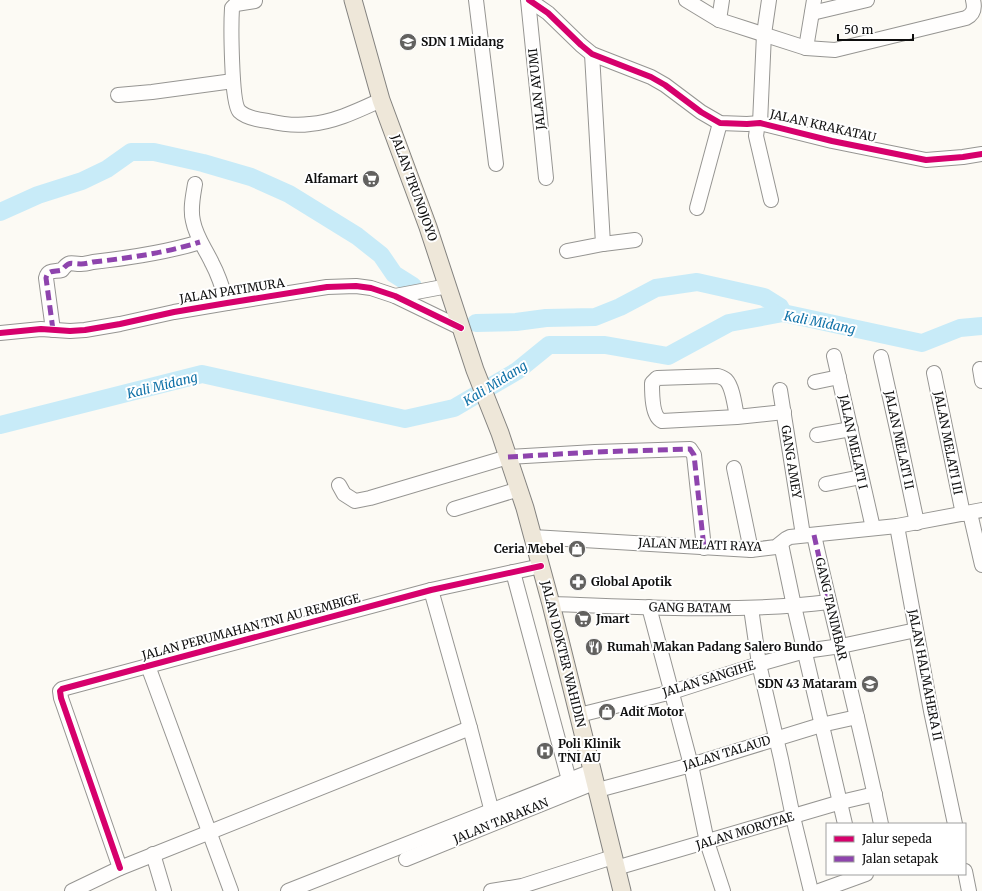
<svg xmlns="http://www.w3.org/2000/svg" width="982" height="891" font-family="Merriweather,serif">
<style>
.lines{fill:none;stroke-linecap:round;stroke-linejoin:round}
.river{stroke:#c8ebf8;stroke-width:18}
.minor-casing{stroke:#969592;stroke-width:16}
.major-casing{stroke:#83827f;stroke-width:19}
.minor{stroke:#fffefd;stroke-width:14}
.major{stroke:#eee7d9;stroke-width:17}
.quiet{stroke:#8e44ad;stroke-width:5;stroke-dasharray:10 5;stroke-linecap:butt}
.cycleway-casing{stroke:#fff;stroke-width:8}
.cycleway{stroke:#d6006c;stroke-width:6}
.labels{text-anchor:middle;stroke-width:4;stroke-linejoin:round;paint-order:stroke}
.poi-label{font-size:12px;font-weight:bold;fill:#0f0f0f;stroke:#fff;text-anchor:start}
.street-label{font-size:12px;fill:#0f0f0f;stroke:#fff}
.water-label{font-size:13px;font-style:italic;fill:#1172a8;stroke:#fff}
</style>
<rect width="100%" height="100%" fill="#fcfaf4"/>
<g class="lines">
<!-- river -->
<g class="river">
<polyline points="0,212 38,195 82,181 107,169 131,152 154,152 203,163 251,177 289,194 357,236 381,255 394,274 413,286"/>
<polyline points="476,323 516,322 546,318 595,317 620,307 656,288 697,282 764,297 780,307 783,313"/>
<polyline points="0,425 202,374 405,419 454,408 517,371 549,345 605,345 668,356 729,323 783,313 922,343 960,328 982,326"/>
</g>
<defs>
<g id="minor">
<polyline points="476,0 496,164"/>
<polyline points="528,0 546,178"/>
<polyline points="529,0 548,13 581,45 592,54 651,77 665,85 701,112 720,123 747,124 760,123 832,141 926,160 963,157 982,154"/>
<path d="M686 0 719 20 806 48 835 50 966 18C974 14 975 8 973 0"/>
<polyline points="769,0 764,34 760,123 757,129 756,136 771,200"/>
<path d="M255 1 236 4 232 8C231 24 231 101 239 111 246 118 259 120 268 121 281 124 296 126 310 124 335 122 359 110 381 100"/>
<polyline points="812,13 867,0"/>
<polyline points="719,20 722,0"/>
<polyline points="806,48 814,0"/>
<polyline points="118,95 152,92 233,81"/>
<path d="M195 184C193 196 190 209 193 221 196 237 205 248 212 263 219 276 223 289 227 303"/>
<polyline points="697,208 720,123"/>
<polyline points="603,244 635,240"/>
<polyline points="567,251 603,244 592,54"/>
<polyline points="395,296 448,286"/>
<path d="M53 330 46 278C48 269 55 272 62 270 70 260 70 264 81 264 85 264 89 263 93 262 129 258 165 253 200 242"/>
<polyline points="0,333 41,329 70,331 85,330 120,324 174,312 227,303 327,287 356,286 371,288 395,296 461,328"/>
<polyline points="834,356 873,528"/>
<polyline points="881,357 899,438 917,523"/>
<polyline points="980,369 982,381"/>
<polyline points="934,373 963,514"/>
<polyline points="815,382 839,377"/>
<polyline points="780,390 803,535"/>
<path d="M737 417C735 408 733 387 726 380 724 378 721 377 718 376L657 378 652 383C652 393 652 417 662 421L737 417 784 412"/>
<polyline points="817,435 851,429"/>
<polyline points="734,468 751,550"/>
<polyline points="826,484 861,477"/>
<polyline points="339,485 344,494 355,501 370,498 508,457 595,452 690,449 694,455 704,548"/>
<polyline points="454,509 519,489"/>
<polyline points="970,513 982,565"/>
<polyline points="897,526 931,711 955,824"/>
<path d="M814 535C835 631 861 727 881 824"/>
<polyline points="533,537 751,550 776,547 786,539 790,537 897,526 982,510"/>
<polyline points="781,544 794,606 845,824"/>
<polyline points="513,572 569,780"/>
<polyline points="431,590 470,728 492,812"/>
<path d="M551 604C644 607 737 613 829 602"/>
<polyline points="649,607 691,765 707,842 723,891"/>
<polyline points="751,608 759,664 781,759 793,817 811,891"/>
<polyline points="148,666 231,891"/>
<polyline points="579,715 672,692 759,664 805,651 841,646 916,630"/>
<polyline points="598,790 691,765 821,725 857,717"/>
<polyline points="153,854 164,891"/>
<polyline points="406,859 596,782"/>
<polyline points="120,868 61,698 60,691 62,689 431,590 541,566"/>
<polyline points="616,868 841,802 875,794"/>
<polyline points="965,871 969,891"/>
<polyline points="72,891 120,868 470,728"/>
<polyline points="288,891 592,771"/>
<polyline points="491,891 522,886 613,857"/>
<polyline points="819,891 866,874"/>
</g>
<polyline id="major" points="353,0 381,100 428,227 475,370 500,433 525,508 551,604 622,891"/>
</defs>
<!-- minor casing -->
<use href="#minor" class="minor-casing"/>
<!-- major casing -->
<use href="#major" class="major-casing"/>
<!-- minor -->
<use href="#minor" class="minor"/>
<!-- major -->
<use href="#major" class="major"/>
<!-- quiet -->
<g class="quiet">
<path d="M53 330 46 278C48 269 55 272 62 270 70 260 70 264 81 264 85 264 89 263 93 262 129 258 165 253 200 242"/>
<polyline points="508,457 595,452 690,449 694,455 704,548"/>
<polyline points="814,535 829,602 835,627"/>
</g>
<defs>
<g id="cycleway">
<polyline points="529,0 548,13 581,45 592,54 651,77 665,85 701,112 720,123 747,124 760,123 832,141 926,160 963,157 982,154"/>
<polyline points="0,333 41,329 70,331 85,330 120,324 174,312 227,303 327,287 356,286 371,288 395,296 461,328"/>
<polyline points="120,868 61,698 60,691 62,689 431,590 541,566"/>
</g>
</defs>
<!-- cycleway casing -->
<use href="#cycleway" class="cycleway-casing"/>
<!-- cycleway -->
<use href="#cycleway" class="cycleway"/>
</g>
<!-- icons -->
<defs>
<symbol id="school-disc" viewBox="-11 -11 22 22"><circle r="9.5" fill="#62615f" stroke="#fff"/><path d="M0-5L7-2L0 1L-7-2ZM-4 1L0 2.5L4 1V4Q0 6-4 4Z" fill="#fff"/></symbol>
<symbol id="supermarket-disc" viewBox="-11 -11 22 22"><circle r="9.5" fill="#62615f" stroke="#fff"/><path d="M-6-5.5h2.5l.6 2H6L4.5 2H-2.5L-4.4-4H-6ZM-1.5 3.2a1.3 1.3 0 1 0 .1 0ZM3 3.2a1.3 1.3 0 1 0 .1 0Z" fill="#fff"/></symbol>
<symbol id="shop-disc" viewBox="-11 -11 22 22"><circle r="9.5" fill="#62615f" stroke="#fff"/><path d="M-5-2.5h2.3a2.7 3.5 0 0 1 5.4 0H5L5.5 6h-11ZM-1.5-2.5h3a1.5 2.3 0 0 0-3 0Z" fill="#fff"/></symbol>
<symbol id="pharmacy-disc" viewBox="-11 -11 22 22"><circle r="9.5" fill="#62615f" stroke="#fff"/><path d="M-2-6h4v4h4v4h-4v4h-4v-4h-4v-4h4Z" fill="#fff"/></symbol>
<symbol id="restaurant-disc" viewBox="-11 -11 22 22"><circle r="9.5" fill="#62615f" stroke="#fff"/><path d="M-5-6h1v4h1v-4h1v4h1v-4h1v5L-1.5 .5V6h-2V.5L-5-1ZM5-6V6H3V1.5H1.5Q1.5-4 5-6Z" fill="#fff"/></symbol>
<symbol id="hospital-disc" viewBox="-11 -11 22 22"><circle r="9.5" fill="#62615f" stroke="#fff"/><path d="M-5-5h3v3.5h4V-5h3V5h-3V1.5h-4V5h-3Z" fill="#fff"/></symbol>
</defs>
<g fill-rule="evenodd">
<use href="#school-disc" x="398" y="32" width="20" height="20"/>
<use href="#supermarket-disc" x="361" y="169" width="20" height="20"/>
<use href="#shop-disc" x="567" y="539" width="20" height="20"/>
<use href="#pharmacy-disc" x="568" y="572" width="20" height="20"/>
<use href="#supermarket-disc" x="573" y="609" width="20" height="20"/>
<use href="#restaurant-disc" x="584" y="637" width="20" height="20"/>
<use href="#school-disc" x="860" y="674" width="20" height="20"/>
<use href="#shop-disc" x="597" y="702" width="20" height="20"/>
<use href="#hospital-disc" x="535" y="741" width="20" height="20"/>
</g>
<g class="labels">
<!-- poi labels -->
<g class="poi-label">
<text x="421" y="46">SDN 1 Midang</text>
<text x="358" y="183" text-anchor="end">Alfamart</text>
<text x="564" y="553" text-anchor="end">Ceria Mebel</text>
<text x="591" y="586">Global Apotik</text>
<text x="596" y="623">Jmart</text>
<text x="607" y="651">Rumah Makan Padang Salero Bundo</text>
<text x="857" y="688" text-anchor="end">SDN 43 Mataram</text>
<text x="620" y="716">Adit Motor</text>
<text x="558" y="748">Poli Klinik<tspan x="558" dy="14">TNI AU</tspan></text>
</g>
<!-- street labels -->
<g class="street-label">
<text transform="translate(537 89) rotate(-96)" y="4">JALAN AYUMI</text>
<text transform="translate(823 126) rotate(13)" y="4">JALAN KRAKATAU</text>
<text transform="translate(414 188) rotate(70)" y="4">JALAN TRUNOJOYO</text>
<text transform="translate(232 291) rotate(-9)" y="4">JALAN PATIMURA</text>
<text transform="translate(899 440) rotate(78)" y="4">JALAN MELATI II</text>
<text transform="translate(853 442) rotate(78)" y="4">JALAN MELATI I</text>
<text transform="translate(948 443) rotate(79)" y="4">JALAN MELATI III</text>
<text transform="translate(791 462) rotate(81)" y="4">GANG AMEY</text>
<text transform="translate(700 545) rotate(2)" y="4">JALAN MELATI RAYA</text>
<text transform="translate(690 608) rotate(1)" y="4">GANG BATAM</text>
<text transform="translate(831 609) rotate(77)" y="4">GANG TANIMBAR</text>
<text transform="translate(251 627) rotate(-15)" y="4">JALAN PERUMAHAN TNI AU REMBIGE</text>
<text transform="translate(563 654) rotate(76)" y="4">JALAN DOKTER WAHIDIN</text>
<text transform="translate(925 675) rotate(79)" y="4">JALAN HALMAHERA II</text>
<text transform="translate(709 679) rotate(-17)" y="4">JALAN SANGIHE</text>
<text transform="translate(727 753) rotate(-17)" y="4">JALAN TALAUD</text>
<text transform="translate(501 821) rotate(-22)" y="4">JALAN TARAKAN</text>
<text transform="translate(745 831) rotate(-17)" y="4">JALAN MOROTAE</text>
</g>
<!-- water labels -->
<g class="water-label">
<text transform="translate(820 322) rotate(11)" y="5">Kali Midang</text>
<text transform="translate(495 383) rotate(-32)" y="5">Kali Midang</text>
<text transform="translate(162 385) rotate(-14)" y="5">Kali Midang</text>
</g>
</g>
<!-- legend -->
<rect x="826" y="823" width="140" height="52" fill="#ffffff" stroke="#9f9f9f"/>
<rect x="834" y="836" width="20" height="6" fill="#d6006c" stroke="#9f9f9f"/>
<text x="862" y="843" font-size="12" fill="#0f0f0f">Jalur sepeda</text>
<rect x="834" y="856" width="20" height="6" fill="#8e44ad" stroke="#9f9f9f"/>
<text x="862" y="863" font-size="12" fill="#0f0f0f">Jalan setapak</text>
<!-- scale -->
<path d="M838 34v6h75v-6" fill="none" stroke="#0f0f0f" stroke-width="2"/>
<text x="844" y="34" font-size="12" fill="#0f0f0f" stroke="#ffffff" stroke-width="3" paint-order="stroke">50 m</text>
</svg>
